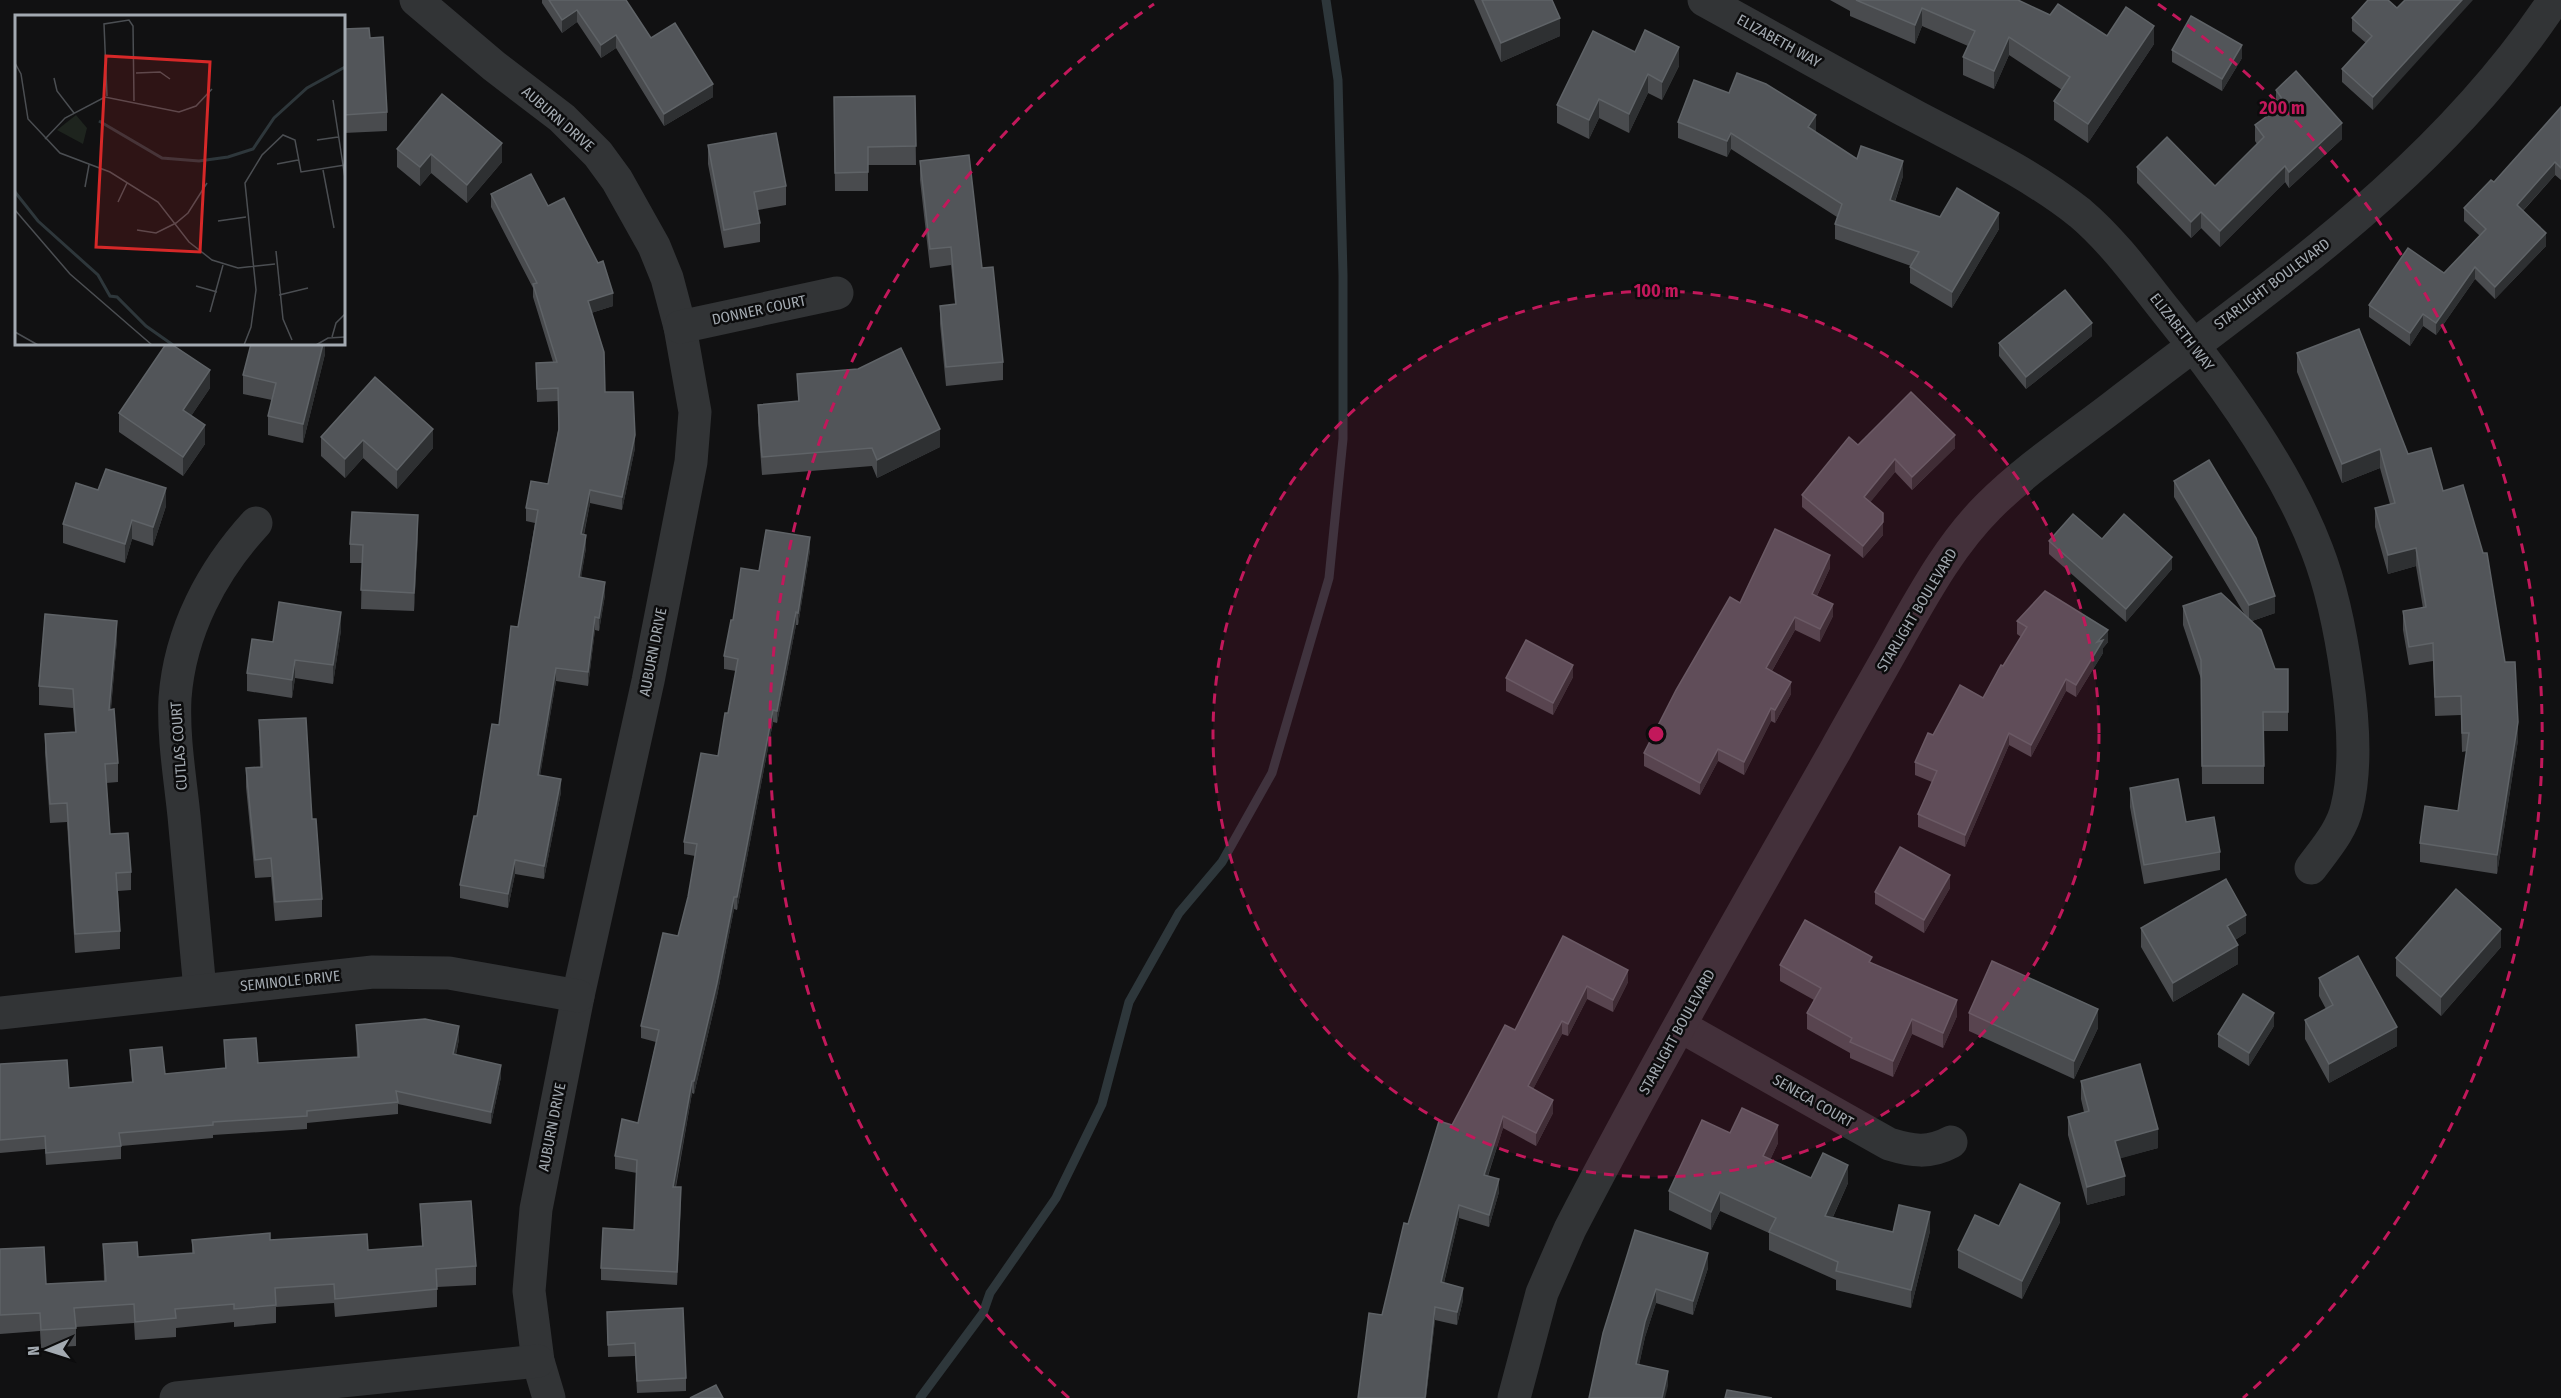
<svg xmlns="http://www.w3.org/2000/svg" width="2561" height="1398" font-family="'Fira Sans Condensed',sans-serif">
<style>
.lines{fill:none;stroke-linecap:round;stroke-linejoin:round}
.stream{stroke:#2e373b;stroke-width:9}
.minor{stroke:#323436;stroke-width:33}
.wall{fill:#494b4e}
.shaded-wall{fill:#2e3032}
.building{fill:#525559;stroke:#5f6367;stroke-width:1.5}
.ring{fill:none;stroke:#c2185b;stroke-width:3;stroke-dasharray:10 8}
.labels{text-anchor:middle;stroke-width:5;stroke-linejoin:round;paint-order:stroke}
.street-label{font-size:15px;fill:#a3aab1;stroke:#0c0c0d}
.inset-river{fill:none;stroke:#2e373b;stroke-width:3}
.inset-road{fill:none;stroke:#4b4e52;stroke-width:1.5}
.view{fill:#d62828;fill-opacity:0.15;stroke:#d62828;stroke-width:3}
.inset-edge{fill:none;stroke:#a3aab1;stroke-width:3}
.centre{fill:#c2185b;stroke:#0c0c0d;stroke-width:3}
.ring-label{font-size:18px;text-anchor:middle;font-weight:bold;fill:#c2185b;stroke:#0c0c0d;stroke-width:5;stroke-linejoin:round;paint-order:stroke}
</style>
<rect width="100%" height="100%" fill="#111112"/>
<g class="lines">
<!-- stream -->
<polyline class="stream" points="920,1398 983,1313 990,1293 1056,1198 1102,1104 1129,1002 1179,913 1222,862 1272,773 1329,578 1343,439 1343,275 1338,80 1326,0"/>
<!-- minor -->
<g class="minor">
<polyline points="416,0 494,66 562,118 598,154 617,180 654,246 667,278 680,327 695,412 691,462 648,681 578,996 536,1209 529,1291 538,1361 549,1398"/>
<path d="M1704 0C1775 39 1845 79 1917 117 1972 146 2031 174 2080 213 2113 241 2139 277 2166 311 2221 379 2286 468 2317 550 2333 591 2341 634 2347 677 2353 718 2357 766 2347 807 2342 830 2325 849 2311 868"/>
<polyline points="680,327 837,293"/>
<path d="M200 990C195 932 189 874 184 816 180 777 173 737 175 698 180 631 212 571 256 523"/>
<polyline points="0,1013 373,972 449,973 578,996"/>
<path d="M1680 1026 1889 1144C1912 1151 1929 1154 1951 1142"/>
<polyline points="176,1398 538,1361"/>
<path d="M1514 1398 1542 1293 1570 1229C1654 1067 1745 909 1835 751 1857 711 1880 672 1902 632 1927 588 1952 543 1988 507 2026 469 2071 439 2114 406 2275 282 2439 173 2554 0"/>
</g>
</g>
<!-- wall -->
<g class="wall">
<polygon points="542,0 626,0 651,38 713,97 664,126 616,48 601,58 577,22 562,33 542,3"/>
<polygon points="1474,0 1552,0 1560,36 1501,62"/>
<polygon points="1830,0 2018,0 2050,15 2107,36 2154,44 2088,143 2054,120 2054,101 2062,90 2009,55 1994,89 1963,75 1963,57 1968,46 1922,26 1915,44 1850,16 1850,11"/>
<polygon points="2388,0 2373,110 2342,82 2342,69 2366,43 2352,31 2352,18"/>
<polygon points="344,29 370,38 387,112 387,131 344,133"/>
<polygon points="2172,50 2242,58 2222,91 2172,62"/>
<polygon points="1635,52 1679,66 1662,100 1648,93 1629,133 1599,118 1589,139 1557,123 1557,105"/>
<polygon points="2276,90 2342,139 2289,188 2285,182 2220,247 2201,228 2191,238 2137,183 2137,167 2215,186 2257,144 2255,141 2255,125 2277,108 2276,106"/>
<polygon points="915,96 916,165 868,165 868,191 835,191 834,97"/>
<polygon points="2561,107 2561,180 2555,175 2523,211 2546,246 2495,299 2475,279 2436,335 2423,326 2410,346 2369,317 2369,305 2444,273 2480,236 2464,221 2464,208 2494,182"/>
<polygon points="1678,122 1816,131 1815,132 1857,159 1903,176 1895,202 1940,217 1999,229 1952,308 1910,283 1910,267 1911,266 1835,239 1835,224 1837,217 1731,149 1727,157 1678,138"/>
<polygon points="708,145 786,186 786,205 758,210 760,223 760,242 724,248 708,164"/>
<polygon points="397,149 502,162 467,203 431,173 420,186 397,167"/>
<polygon points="920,161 982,268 1003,362 1003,380 946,386 940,324 940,306 955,304 951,265 930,268 920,180"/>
<polygon points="491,194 548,206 613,306 591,313 605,392 635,448 622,510 590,503 584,535 586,548 581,577 605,595 599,631 595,630 588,686 556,681 540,775 561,792 544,879 515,874 508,908 460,898 460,885 499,725 518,627 535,523 526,521 526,508 548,484 558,431 558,401 537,402 536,363 553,362 533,297 533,288 491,207"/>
<polygon points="2092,336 2026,389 1999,356 1999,343"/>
<polygon points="325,344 325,354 303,443 268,435 268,416 272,400 243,394 243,375"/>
<polygon points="2297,353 2408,454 2443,491 2518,740 2497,874 2420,862 2420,843 2458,811 2467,751 2462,752 2461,715 2435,716 2433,661 2409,665 2403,630 2403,611 2423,608 2416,566 2388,574 2375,527 2375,508 2390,504 2380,468 2342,483 2297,372"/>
<polygon points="797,374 940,447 877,478 872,466 762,475 758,423 758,405 798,401"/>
<polygon points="375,377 433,448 397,489 363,458 345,478 321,456 321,437"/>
<polygon points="210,388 191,416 205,444 183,476 119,432 119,413"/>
<polygon points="1858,445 1955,448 1912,490 1895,472 1870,502 1883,535 1863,558 1802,507 1802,495"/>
<polygon points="2174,481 2275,613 2252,621 2275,669 2288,669 2288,731 2264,731 2264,784 2202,784 2201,679 2183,625 2183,606 2245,615 2174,497"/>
<polygon points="98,490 166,506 153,546 132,539 125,563 63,543 63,524"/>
<polygon points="418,534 414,611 361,609 362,563 350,563 350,544"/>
<polygon points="2102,539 2172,569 2126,622 2049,554 2049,541"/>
<polygon points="810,550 798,625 796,625 777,723 773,722 737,910 734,909 717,996 694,1094 692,1093 676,1187 681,1200 677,1285 601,1280 601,1268 634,1230 637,1173 615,1169 615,1156 638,1123 656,1042 641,1038 641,1026 678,936 688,897 695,856 684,854 684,842 718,756 728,713 736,671 724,669 724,656 733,620 759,571"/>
<polygon points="1830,568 1817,596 1833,616 1820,642 1795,630 1772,671 1791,694 1775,723 1771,721 1744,775 1718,761 1700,795 1644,766 1644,753 1740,603"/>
<polygon points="2017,621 2108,642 2103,648 2103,653 2076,697 2066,691 2031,757 2009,745 1965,847 1918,827 1918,814 1932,782 1915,775 1915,762 1983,698 2021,637 2017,634"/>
<polygon points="341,630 333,684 295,678 292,698 247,691 247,673 273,642"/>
<polygon points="117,639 111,709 118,763 118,782 106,783 110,834 131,872 131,890 118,891 120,931 120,949 75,953 67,822 50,823 45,753 45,734 75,732 73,708 39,705 39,686"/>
<polygon points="1573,677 1553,715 1506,691 1506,678"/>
<polygon points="259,720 312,819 322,899 322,917 275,921 271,877 255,878 246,787 246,768 260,767"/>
<polygon points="2130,788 2186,822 2220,852 2220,870 2144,884 2130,807"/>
<polygon points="1950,888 1924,933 1875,904 1875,892"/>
<polygon points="2141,928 2246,933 2235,940 2238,964 2173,1002 2141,947"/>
<polygon points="1563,936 1628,982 1613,1012 1587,999 1568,1036 1562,1034 1533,1089 1553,1113 1536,1146 1503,1128 1488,1176 1499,1192 1489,1227 1459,1218 1444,1283 1463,1300 1457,1325 1435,1320 1426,1398 1358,1398 1408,1224 1452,1125 1515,1030"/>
<polygon points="2501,947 2441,1016 2396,976 2396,958"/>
<polygon points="1872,963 1957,1016 1943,1048 1912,1034 1893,1077 1850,1058 1850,1053 1807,1029 1807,1013 1814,1000 1780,981 1780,965"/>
<polygon points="2319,978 2397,1046 2329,1083 2305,1039 2305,1020 2326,1009 2319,996"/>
<polygon points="1969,1013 2098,1028 2074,1079 1969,1031"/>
<polygon points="356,1025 459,1039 456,1055 501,1077 491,1124 398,1104 398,1114 307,1123 307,1129 213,1135 213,1138 121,1146 121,1159 46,1165 45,1149 0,1153 0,1064 69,1088 132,1083 130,1050 165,1074 225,1068 224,1040 258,1063 357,1057"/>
<polygon points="2274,1026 2249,1066 2218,1047 2218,1034"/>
<polygon points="2081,1081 2158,1148 2120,1158 2125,1195 2087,1205 2068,1135 2068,1117 2084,1112 2081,1099"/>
<polygon points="1730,1133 1778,1143 1770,1160 1811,1178 1848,1183 1833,1217 1893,1232 1930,1231 1911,1308 1836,1290 1836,1280 1769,1250 1769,1233 1720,1211 1711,1230 1669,1210 1669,1191"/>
<polygon points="420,1204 476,1266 476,1285 437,1287 437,1307 335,1317 334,1303 276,1307 276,1323 234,1327 234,1322 176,1328 176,1337 135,1340 134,1323 76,1327 76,1346 41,1348 40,1331 0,1334 0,1249 46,1284 104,1281 103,1244 138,1257 192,1253 192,1240 270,1240 368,1250 422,1246"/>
<polygon points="2060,1222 2022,1299 1958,1268 1958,1250 1999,1226"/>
<polygon points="1635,1230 1708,1268 1693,1315 1656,1303 1645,1337 1639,1365 1668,1386 1589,1398"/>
<polygon points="607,1312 686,1378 686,1391 637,1393 635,1356 608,1357"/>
</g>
<!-- shaded-wall -->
<g class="shaded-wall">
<polygon points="2462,0 2473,0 2373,110 2373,97"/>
<polygon points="1922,8 1922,26 1915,44 1915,25"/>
<polygon points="577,10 577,22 562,33 562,20"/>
<polygon points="1560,18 1560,36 1501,62 1501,43"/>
<polygon points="2154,26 2154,44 2088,143 2088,124"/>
<polygon points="616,35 616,48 601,58 601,45"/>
<polygon points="2009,37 2009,55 1994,89 1994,71"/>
<polygon points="2242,45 2242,58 2222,91 2222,79"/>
<polygon points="1679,47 1679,66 1662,100 1662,82"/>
<polygon points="1648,74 1648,93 1629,133 1629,114"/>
<polygon points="713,84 713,97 664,126 664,114"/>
<polygon points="1599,99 1599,118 1589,139 1589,120"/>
<polygon points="1816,115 1816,131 1808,143 1808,127"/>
<polygon points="2342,123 2342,139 2289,188 2289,172"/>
<polygon points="1731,133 1731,149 1727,157 1727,141"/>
<polygon points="502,143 502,162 467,203 467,185"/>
<polygon points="431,154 431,173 420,186 420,167"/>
<polygon points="1903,161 1903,176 1890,216 1890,200"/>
<polygon points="2555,162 2555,175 2517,217 2517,205"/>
<polygon points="2285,166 2285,182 2220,247 2220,231"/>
<polygon points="2201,212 2201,228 2191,238 2191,222"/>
<polygon points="1999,213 1999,229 1952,308 1952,292"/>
<polygon points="2546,233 2546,246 2495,299 2495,287"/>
<polygon points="2475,267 2475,279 2436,335 2436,323"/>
<polygon points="613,293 613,306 588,314 588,301"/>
<polygon points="2423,314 2423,326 2410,346 2410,333"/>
<polygon points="2092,323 2092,336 2026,389 2026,377"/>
<polygon points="323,344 325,344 325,354 303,443 303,424"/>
<polygon points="210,370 210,388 183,428 183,410"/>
<polygon points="205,425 205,444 183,476 183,457"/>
<polygon points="433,429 433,448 397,489 397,470"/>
<polygon points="940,429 940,447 877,478 877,460"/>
<polygon points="635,435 635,448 622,510 622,497"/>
<polygon points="1955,435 1955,448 1912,490 1912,477"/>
<polygon points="363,440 363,458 345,478 345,459"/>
<polygon points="2380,449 2380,468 2342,483 2342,464"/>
<polygon points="1895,459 1895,472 1864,510 1864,497"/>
<polygon points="166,488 166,506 153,546 153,527"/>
<polygon points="590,490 590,503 581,547 581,534"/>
<polygon points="418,515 418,534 414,611 414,593"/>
<polygon points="132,520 132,539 125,563 125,544"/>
<polygon points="1883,522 1883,535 1863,558 1863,546"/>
<polygon points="586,535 586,548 579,590 579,577"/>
<polygon points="810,537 810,550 798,625 798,613"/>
<polygon points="2416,548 2416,566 2388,574 2388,555"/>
<polygon points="1830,555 1830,568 1812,606 1812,594"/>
<polygon points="2172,557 2172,569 2126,622 2126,609"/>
<polygon points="605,582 605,595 599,631 599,618"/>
<polygon points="2275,596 2275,613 2249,622 2249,605"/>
<polygon points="1833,604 1833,616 1820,642 1820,629"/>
<polygon points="341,612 341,630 333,684 333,665"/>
<polygon points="796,612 796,625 777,723 777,711"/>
<polygon points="595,617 595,630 588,686 588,672"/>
<polygon points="1795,617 1795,630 1766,681 1766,668"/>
<polygon points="117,621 117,639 109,728 109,710"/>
<polygon points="2108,630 2108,642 2103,648 2103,653 2076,697 2076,685 2097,642"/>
<polygon points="295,660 295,678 292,698 292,680"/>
<polygon points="1573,665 1573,677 1553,715 1553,703"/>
<polygon points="556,668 556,681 538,788 538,775"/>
<polygon points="2066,679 2066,691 2031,757 2031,745"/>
<polygon points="1791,682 1791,694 1775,723 1775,710"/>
<polygon points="1771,708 1771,721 1744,775 1744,762"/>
<polygon points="773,710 773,722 737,910 737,897"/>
<polygon points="2518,722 2518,740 2497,874 2497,855"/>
<polygon points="2009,733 2009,745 1965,847 1965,835"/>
<polygon points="1718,749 1718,761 1700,795 1700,783"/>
<polygon points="561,779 561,792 544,879 544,866"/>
<polygon points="515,860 515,874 508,908 508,894"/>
<polygon points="1950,875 1950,888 1924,933 1924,920"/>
<polygon points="734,897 734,909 717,996 694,1094 694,1081"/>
<polygon points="2246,915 2246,933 2227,945 2227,926"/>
<polygon points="2501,929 2501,947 2441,1016 2441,997"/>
<polygon points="2238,945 2238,964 2173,1002 2173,983"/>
<polygon points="1628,970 1628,982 1613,1012 1613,1000"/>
<polygon points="1587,986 1587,999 1568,1036 1568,1024"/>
<polygon points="1957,1000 1957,1016 1943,1048 1943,1033"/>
<polygon points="2098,1009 2098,1028 2074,1079 2074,1061"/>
<polygon points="2274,1013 2274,1026 2249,1066 2249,1053"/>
<polygon points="1912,1019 1912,1034 1893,1077 1893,1061"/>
<polygon points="1562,1021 1562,1034 1528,1099 1528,1086"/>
<polygon points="459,1026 459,1039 453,1067 453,1054"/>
<polygon points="2397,1027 2397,1046 2329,1083 2329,1064"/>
<polygon points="501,1065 501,1077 491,1124 491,1112"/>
<polygon points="692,1081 692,1093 673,1200 673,1187"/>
<polygon points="1553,1100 1553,1113 1536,1146 1536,1133"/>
<polygon points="1503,1116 1503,1128 1484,1187 1484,1175"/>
<polygon points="1778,1125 1778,1143 1763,1175 1763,1156"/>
<polygon points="2158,1129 2158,1148 2115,1160 2115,1141"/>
<polygon points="1848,1165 1848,1183 1825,1234 1825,1216"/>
<polygon points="2125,1176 2125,1195 2087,1205 2087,1187"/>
<polygon points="1499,1179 1499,1192 1489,1227 1489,1215"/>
<polygon points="681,1187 681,1200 677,1285 677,1272"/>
<polygon points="1720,1192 1720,1211 1711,1230 1711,1212"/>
<polygon points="2060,1203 2060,1222 2022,1299 2022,1281"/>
<polygon points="1459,1205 1459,1218 1441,1295 1441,1282"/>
<polygon points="1930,1212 1930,1231 1911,1308 1911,1290"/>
<polygon points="1708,1253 1708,1268 1693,1315 1693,1301"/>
<polygon points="1463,1288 1463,1300 1457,1325 1457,1312"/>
<polygon points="1656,1289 1656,1303 1645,1337 1636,1379 1636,1364 1645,1322"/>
<polygon points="1435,1307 1435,1320 1426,1398 1425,1398"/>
<polygon points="1668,1371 1668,1386 1665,1398 1662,1398"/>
</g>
<!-- building -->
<g class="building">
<polygon points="549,0 626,0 651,38 675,23 713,84 664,114 616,35 601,45 577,10 562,20"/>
<polygon points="1482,0 1552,0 1560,18 1501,43"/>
<polygon points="1856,0 2018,0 2050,15 2058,4 2107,36 2126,7 2154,26 2088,124 2054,101 2070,77 2009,37 1994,71 1963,57 1975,31 1922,8 1915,25"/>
<polygon points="2368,0 2388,0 2397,8 2405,0 2462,0 2373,97 2342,69 2372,36 2352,18"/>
<polygon points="2191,16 2242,45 2222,79 2172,50"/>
<polygon points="369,28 370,38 383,37 387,112 344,115 344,29"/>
<polygon points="1645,30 1679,47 1662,82 1648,74 1629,114 1599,99 1589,120 1557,105 1593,31 1635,52"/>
<polygon points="2296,71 2342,123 2289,172 2285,166 2220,231 2201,212 2191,222 2137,167 2167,137 2215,186 2264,137 2255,125 2285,103 2276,90"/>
<polygon points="1737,73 1766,84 1816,115 1808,127 1857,159 1861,146 1903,161 1890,200 1940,217 1957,188 1999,213 1952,292 1910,267 1919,252 1835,224 1842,204 1731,133 1727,141 1678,122 1694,80 1729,93"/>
<polygon points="442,94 502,143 467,185 431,154 420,167 397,149"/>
<polygon points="915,96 916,146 868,147 868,172 835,173 834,97"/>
<polygon points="2561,107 2561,168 2555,162 2517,205 2546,233 2495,287 2475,267 2436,323 2423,314 2410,333 2369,305 2408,248 2444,273 2486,229 2464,208 2491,180 2494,182"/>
<polygon points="776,133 786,186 754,192 760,223 724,230 708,145"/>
<polygon points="969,155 982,268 993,267 1003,362 946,367 940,306 956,304 951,247 930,249 920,161"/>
<polygon points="531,174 548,206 564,198 598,263 603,261 613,293 588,301 604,352 605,392 633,392 635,435 622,497 590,490 581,534 586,535 579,577 605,582 599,618 595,617 588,672 556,668 538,775 561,779 544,866 515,860 508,894 460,885 474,816 477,816 492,724 499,725 511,626 518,627 538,510 526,508 531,481 548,484 559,429 558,388 537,389 536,363 557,362 533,284 537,283 491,194"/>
<polygon points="2065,290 2092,323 2026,377 1999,343"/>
<polygon points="2359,329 2408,454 2431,448 2443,491 2463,485 2483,553 2487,553 2505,662 2515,662 2518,722 2497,855 2420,843 2425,806 2458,811 2469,733 2462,733 2461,696 2435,697 2433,643 2409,647 2403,611 2426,607 2416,548 2388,555 2375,508 2395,503 2380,449 2342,464 2297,353"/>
<polygon points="166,344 171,344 210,370 183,410 205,425 183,457 119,413"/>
<polygon points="251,344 323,344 303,424 268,416 276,383 243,375"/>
<polygon points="901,348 940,429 877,460 872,448 762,457 758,405 799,401 797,374 858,369"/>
<polygon points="375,377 433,429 397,470 363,440 345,459 321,437"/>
<polygon points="1911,392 1955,435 1912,477 1895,459 1864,497 1883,513 1883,522 1863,546 1802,495 1849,437 1858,445"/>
<polygon points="2209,460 2256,538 2275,596 2249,605 2174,481"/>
<polygon points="106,469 166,488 153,527 132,520 125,544 63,524 76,483 98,490"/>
<polygon points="352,512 418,515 414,593 361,590 363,545 350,544"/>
<polygon points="2073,514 2102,539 2124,514 2172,557 2126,609 2049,541"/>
<polygon points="1775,529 1830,555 1812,594 1833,604 1820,629 1795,617 1766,668 1791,682 1775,710 1771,708 1744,762 1718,749 1700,783 1644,753 1676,690 1730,597 1740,603"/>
<polygon points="766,530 810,537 798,613 796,612 777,711 773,710 737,897 734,897 717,983 694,1081 692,1081 673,1187 681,1187 677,1272 601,1268 603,1228 634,1230 637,1160 615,1156 622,1119 638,1123 659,1030 641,1026 663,933 678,936 688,897 697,844 684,842 701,753 718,756 725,713 728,713 738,659 724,656 731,620 733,620 741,568 759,571"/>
<polygon points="2045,591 2108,630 2097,642 2103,640 2076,685 2066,679 2031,745 2009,733 1965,835 1918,814 1937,771 1915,762 1928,733 1933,735 1960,685 1983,698 2001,665 2003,666 2027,627 2017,621"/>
<polygon points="2221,593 2261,630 2275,669 2288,669 2288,712 2263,712 2264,766 2202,766 2201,660 2183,606"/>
<polygon points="279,602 341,612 333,665 295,660 292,680 247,673 252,639 273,642"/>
<polygon points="45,614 117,621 109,710 114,709 118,763 105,764 110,834 128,833 131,872 116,873 120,931 75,934 67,803 50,804 45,734 76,732 73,689 39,686"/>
<polygon points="1526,640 1573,665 1553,703 1506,678"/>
<polygon points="306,718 312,819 316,819 322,899 275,902 271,858 255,860 246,768 262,767 259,720"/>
<polygon points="2178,779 2186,822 2214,817 2220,852 2144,865 2130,788"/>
<polygon points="1900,847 1950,875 1924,920 1875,892"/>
<polygon points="2226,879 2246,915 2227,926 2238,945 2173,983 2141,928"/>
<polygon points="2456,889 2501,929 2441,997 2396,958"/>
<polygon points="1805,920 1872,957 1869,962 1957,1000 1943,1033 1912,1019 1893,1061 1850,1042 1852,1038 1807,1013 1821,988 1780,965"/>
<polygon points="1563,936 1628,970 1613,1000 1587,986 1568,1024 1562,1021 1528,1086 1553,1100 1536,1133 1503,1116 1484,1175 1499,1179 1489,1215 1459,1205 1441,1282 1463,1288 1457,1312 1435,1307 1425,1398 1358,1398 1369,1313 1382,1315 1404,1223 1408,1224 1439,1121 1452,1125 1505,1025 1515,1030"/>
<polygon points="2358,956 2397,1027 2329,1064 2305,1020 2333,1005 2319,978"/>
<polygon points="1992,961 2098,1009 2074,1061 1969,1013"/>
<polygon points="2243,994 2274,1013 2249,1053 2218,1034"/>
<polygon points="425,1019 459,1026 453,1054 501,1065 491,1112 396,1091 398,1102 307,1111 307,1116 213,1122 213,1125 119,1133 121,1146 46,1153 45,1136 0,1140 0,1064 67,1060 69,1088 133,1082 130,1050 162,1047 165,1074 226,1068 224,1040 256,1038 258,1063 359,1057 356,1025"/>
<polygon points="2140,1064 2158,1129 2115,1141 2125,1176 2087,1187 2068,1117 2089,1111 2081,1081"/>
<polygon points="1742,1108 1778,1125 1763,1156 1811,1178 1823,1153 1848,1165 1825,1216 1893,1232 1899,1205 1930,1212 1911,1290 1836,1271 1838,1262 1769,1232 1776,1218 1720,1192 1711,1212 1669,1191 1702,1120 1730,1133"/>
<polygon points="2020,1184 2060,1203 2022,1281 1958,1250 1975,1215 1999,1226"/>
<polygon points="471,1201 476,1266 436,1269 437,1289 335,1299 334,1284 275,1288 276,1305 234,1309 234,1304 175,1309 176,1318 135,1322 134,1304 74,1308 76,1328 41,1330 40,1313 0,1315 0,1249 44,1247 46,1284 106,1281 103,1244 137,1242 138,1257 194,1253 192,1240 270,1233 270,1240 367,1234 368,1250 423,1246 420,1204"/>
<polygon points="1635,1230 1708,1253 1693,1301 1656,1289 1645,1322 1636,1364 1668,1371 1662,1398 1589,1398 1603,1333"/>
<polygon points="683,1308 686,1378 637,1381 635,1343 608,1345 607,1312"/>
<polygon points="716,1385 723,1398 690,1398"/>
<polygon points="1727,1390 1772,1398 1725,1398"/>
</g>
<!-- distance rings -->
<circle cx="1656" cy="734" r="443" fill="#c2185b" fill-opacity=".12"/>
<g class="ring">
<circle cx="1656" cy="734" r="443"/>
<path d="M1069 1398A886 886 0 0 1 1154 4M2158 4A886 886 0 0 1 2243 1398"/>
</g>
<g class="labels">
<!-- street labels -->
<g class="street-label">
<text transform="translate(1779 41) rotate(29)" y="5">ELIZABETH WAY</text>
<text transform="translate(558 119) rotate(41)" y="5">AUBURN DRIVE</text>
<text transform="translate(2272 284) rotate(-37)" y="5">STARLIGHT BOULEVARD</text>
<text transform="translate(759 310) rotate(-12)" y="5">DONNER COURT</text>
<text transform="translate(2182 332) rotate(52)" y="5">ELIZABETH WAY</text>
<text transform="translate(1917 610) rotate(-59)" y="5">STARLIGHT BOULEVARD</text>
<text transform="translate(653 652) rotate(-79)" y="5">AUBURN DRIVE</text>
<text transform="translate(179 746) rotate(-94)" y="5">CUTLAS COURT</text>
<text transform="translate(290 981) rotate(-6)" y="5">SEMINOLE DRIVE</text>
<text transform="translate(1677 1032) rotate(-61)" y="5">STARLIGHT BOULEVARD</text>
<text transform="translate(1813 1101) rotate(30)" y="5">SENECA COURT</text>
<text transform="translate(552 1127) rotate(-79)" y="5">AUBURN DRIVE</text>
</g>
</g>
<!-- overview -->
<g transform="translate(15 15)">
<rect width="330" height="330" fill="#111112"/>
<path d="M61 100 72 113 68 129 42 115Z" fill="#1e241e"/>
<path class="inset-river" d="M84 106 147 143 184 146 213 142 238 134 259 103 292 73 330 52M0 177 23 206 83 260 95 281 102 282 131 311 158 330"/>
<path class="inset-road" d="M0 48 6 59 13 104 45 138 95 157 143 187 174 227 197 245 223 253 260 249M121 58 145 57 155 64M39 63 42 76 59 98M92 81 89 9 114 5 118 11 119 86M318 85 330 163M30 124 50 103 90 82 164 97 181 91 197 74M302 125 323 122M262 149 283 145M308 155 319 213M70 172 74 150M103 187 112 168M0 195 55 259 137 330M203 206 231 202M122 215 141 218 161 208 173 198 192 168M261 236 268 304 277 325M181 271 202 277M264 280 293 273M195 297 208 250M0 317 23 330M317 322 321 308 330 299M229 330 236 312 241 275 230 168 247 140 268 120 280 125 286 157 330 150M301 330 313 323 330 322"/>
<path class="view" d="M91 41 195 47 185 237 81 232Z"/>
<rect width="330" height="330" class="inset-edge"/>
</g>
<circle cx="1656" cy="734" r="9" class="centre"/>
<g class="ring-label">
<text x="2282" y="114">200 m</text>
<text x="1656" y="297">100 m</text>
</g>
<!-- north arrow -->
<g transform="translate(48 1350) rotate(267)" stroke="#0c0c0d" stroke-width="4.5" paint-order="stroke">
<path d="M0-4.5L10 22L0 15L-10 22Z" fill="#a3aab1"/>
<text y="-9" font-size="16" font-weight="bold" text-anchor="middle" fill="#a3aab1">N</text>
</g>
</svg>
